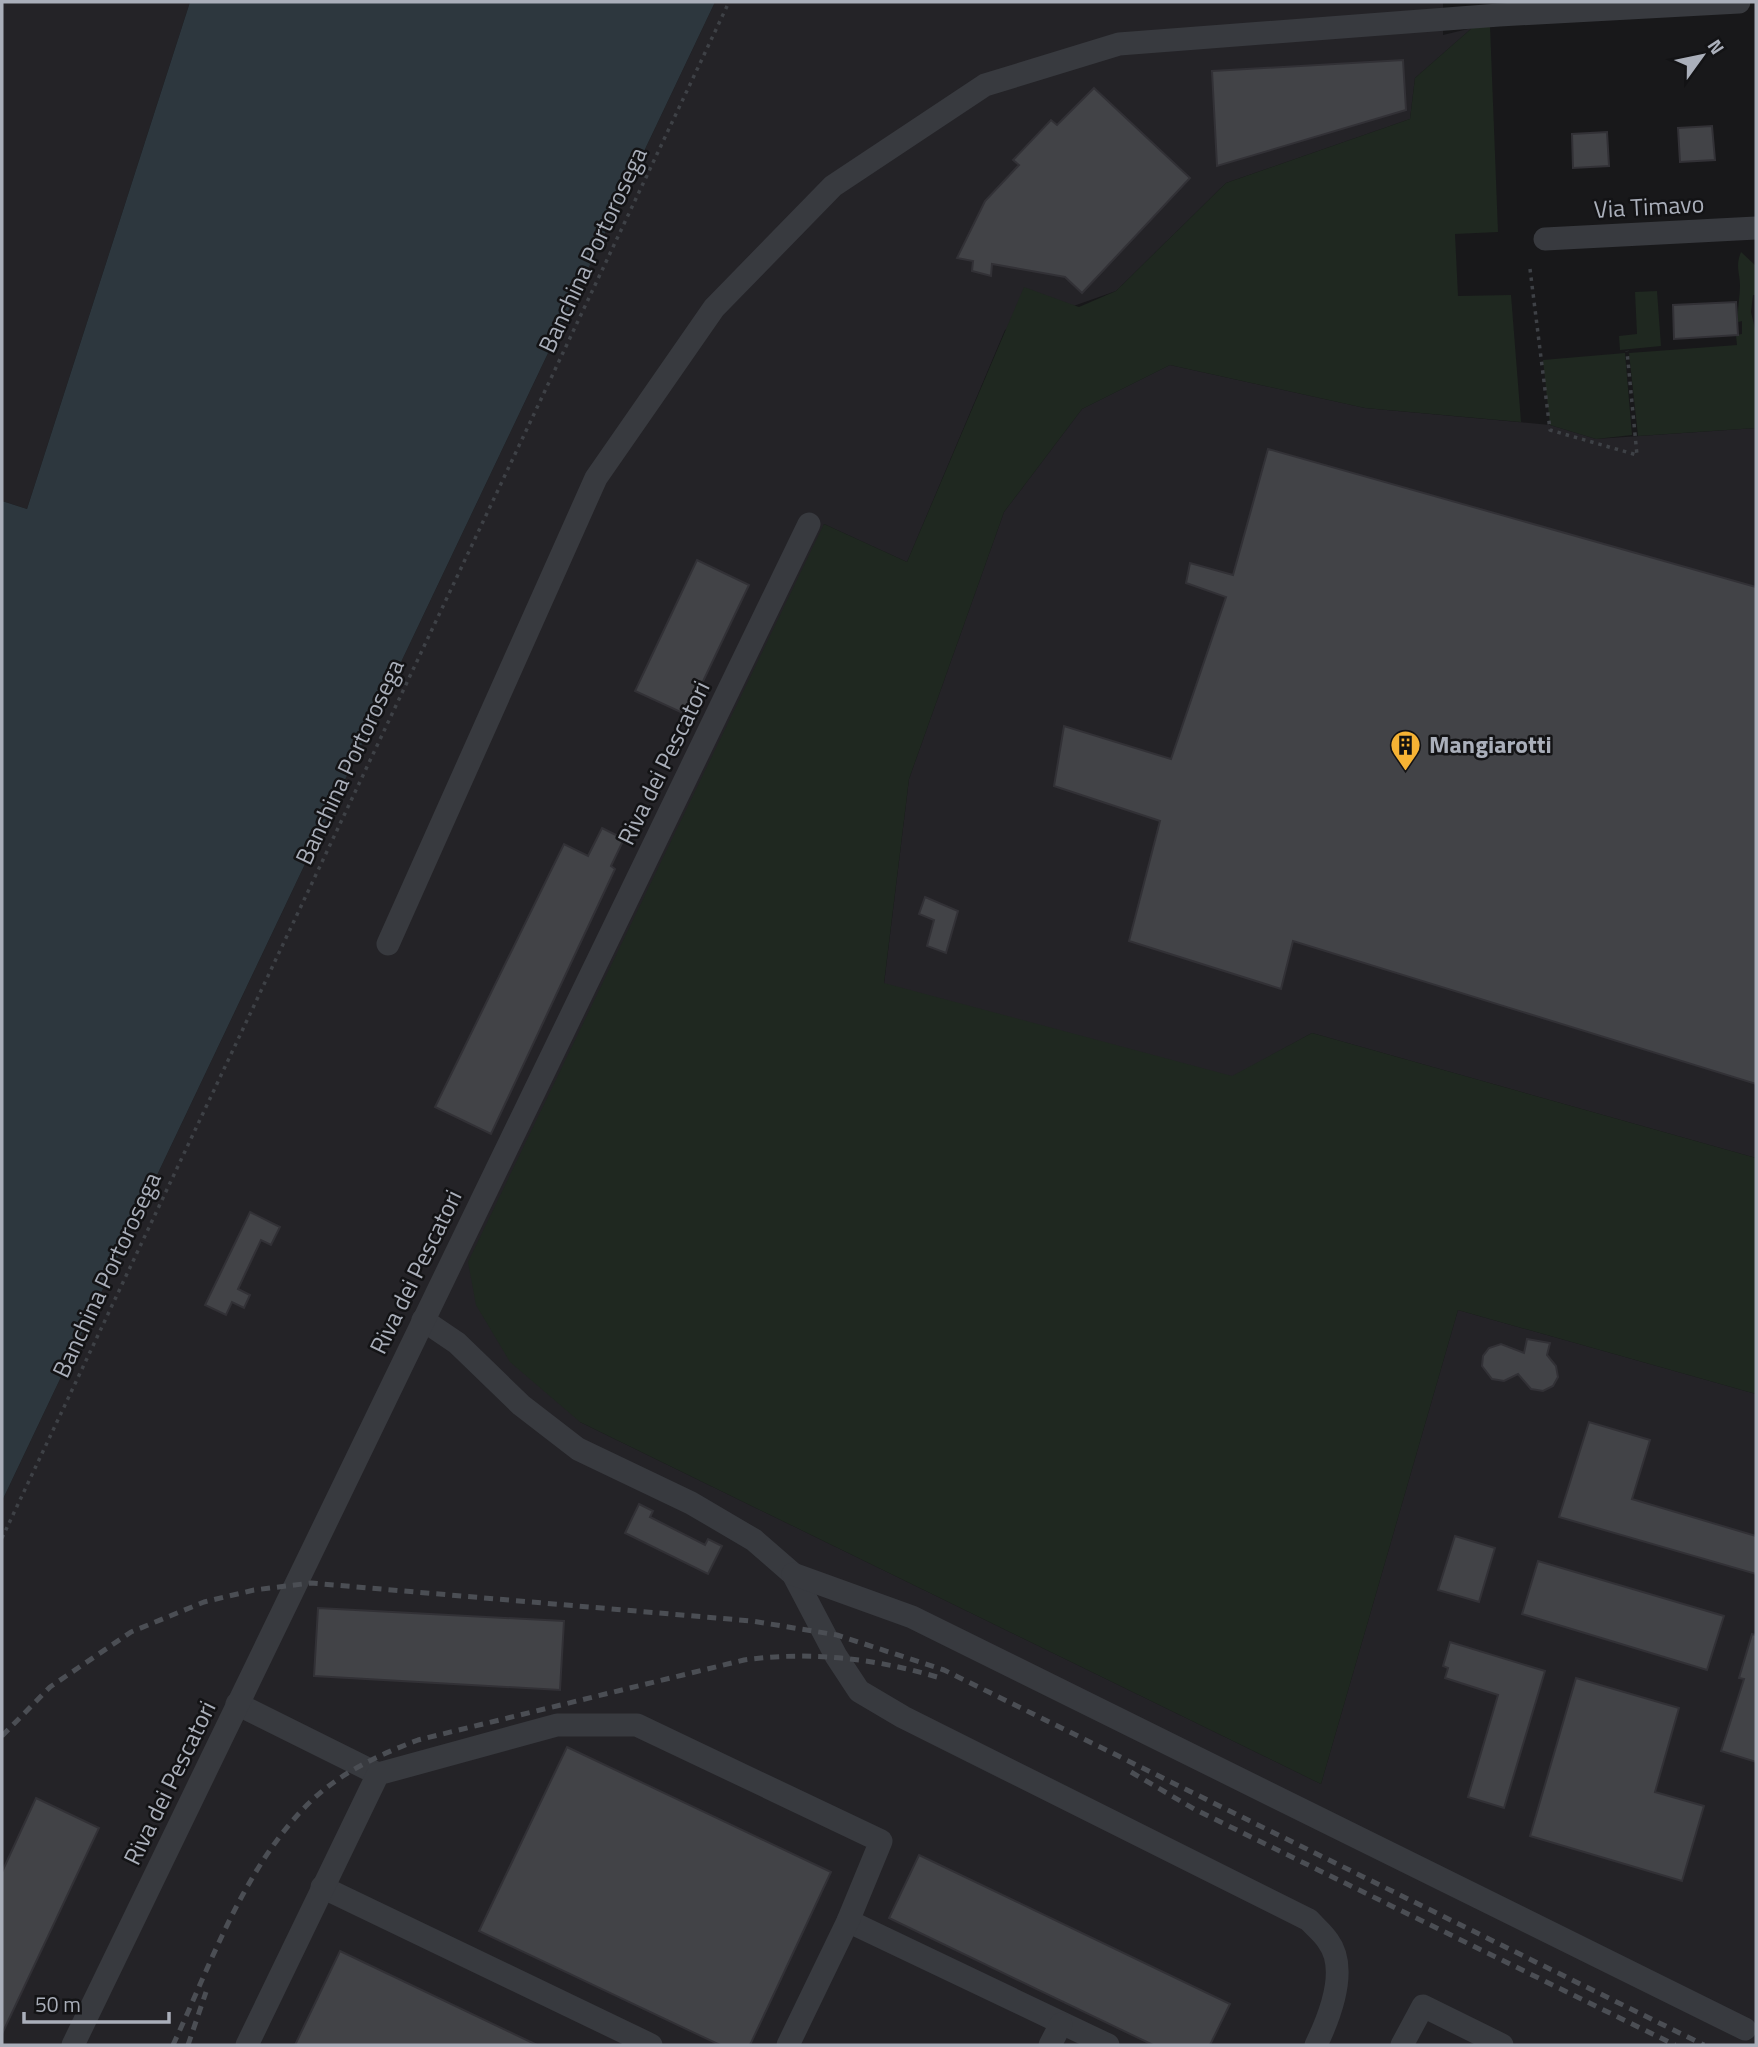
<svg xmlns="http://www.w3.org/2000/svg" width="1758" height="2047" font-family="'Titillium Web',sans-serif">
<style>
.built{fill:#242327}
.green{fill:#1f2820}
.water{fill:#2d373e}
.building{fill:#424347;stroke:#323136;stroke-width:2}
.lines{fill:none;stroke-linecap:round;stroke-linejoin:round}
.path{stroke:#3e4146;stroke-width:3.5;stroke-dasharray:3.5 5;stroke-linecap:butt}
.minor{stroke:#383a3f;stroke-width:23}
.rail{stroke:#4b4e54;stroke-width:5;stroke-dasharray:9 7;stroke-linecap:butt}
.labels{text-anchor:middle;stroke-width:5;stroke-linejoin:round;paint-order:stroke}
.street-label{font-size:24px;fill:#aaafba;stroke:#131315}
.poi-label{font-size:24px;font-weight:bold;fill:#aaafba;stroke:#131315;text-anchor:start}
</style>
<rect width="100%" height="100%" fill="#18181a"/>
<!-- built -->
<g class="built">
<polygon points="2,2 190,2 27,509 2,501"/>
<polygon points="715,2 1446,2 1443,2 1443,35 1472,28 1415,78 1410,119 1226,183 1116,291 1005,330 907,562 824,524 580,1422 1321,1784 1458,1310 1756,1394 1756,2045 2,2045 2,1501"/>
<polygon points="1170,365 1365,408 1550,425 1596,439 1756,428 1756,1158 1312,1033 1232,1077 884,984 909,779 1004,512 1082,409"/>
</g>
<!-- green -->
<g class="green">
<polygon points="1490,26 1498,232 1455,234 1458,296 1511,295 1521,422 1365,408 1170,365 1082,409 1004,512 909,779 884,983 1232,1076 1312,1033 1756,1158 1756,1394 1458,1310 1321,1784 580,1422 510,1362 476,1305 468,1262 824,524 907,562 1024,287 1079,307 1116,291 1226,183 1410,119 1415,78 1472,28"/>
<path d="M1741 252 1756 266V295H1753L1751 312 1756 333V428L1638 436 1629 353 1737 345 1736 335 1742 334V321L1738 322C1737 309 1740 298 1740 286 1740 272 1735 267 1741 252Z"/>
<polygon points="1657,291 1661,346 1620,350 1619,336 1637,334 1635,292"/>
<polygon points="1625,353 1632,435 1596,439 1550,425 1543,360"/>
</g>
<!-- water -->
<polygon class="water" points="190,2 715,2 2,1501 2,501 27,509"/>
<!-- building -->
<g class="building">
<polygon points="1403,60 1406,110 1217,166 1212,71"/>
<polygon points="1094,88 1190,178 1082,293 1065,277 992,264 991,276 972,271 973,261 957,258 985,201 1019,165 1013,160 1051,120 1057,125"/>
<polygon points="1712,126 1715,160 1680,162 1678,128"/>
<polygon points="1607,132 1609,166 1573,168 1572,134"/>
<polygon points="1736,302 1738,335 1674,339 1673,305"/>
<polygon points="1268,449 1756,587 1756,1084 1293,941 1281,989 1129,941 1160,821 1054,786 1064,726 1171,759 1226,597 1186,583 1190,563 1233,575"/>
<polygon points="697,560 749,585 687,715 635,691"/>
<polygon points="602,828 624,839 611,866 615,869 491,1134 435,1107 564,844 588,856"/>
<polygon points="925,897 958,911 946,953 927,946 934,920 919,914"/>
<polygon points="250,1212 280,1227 271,1245 261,1240 238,1289 250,1295 244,1308 232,1302 226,1315 205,1305"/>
<polygon points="1527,1339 1550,1343 1547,1355 1556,1366 1558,1377 1553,1386 1543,1391 1531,1389 1518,1374 1504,1381 1492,1379 1482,1366 1483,1356 1489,1348 1501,1344 1524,1353"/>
<polygon points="1589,1422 1650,1440 1632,1499 1756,1536 1756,1574 1559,1517"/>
<polygon points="639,1504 653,1511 650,1517 705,1545 708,1539 722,1546 708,1574 625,1533"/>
<polygon points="1455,1536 1495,1548 1479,1602 1438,1590"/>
<polygon points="1538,1561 1724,1616 1707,1670 1522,1614"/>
<polygon points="318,1608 564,1621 560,1690 314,1676"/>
<polygon points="1752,1634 1756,1635 1756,1762 1721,1751 1744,1679 1739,1678"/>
<polygon points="1450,1642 1545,1671 1504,1808 1468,1797 1498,1695 1445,1678 1448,1668 1443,1666"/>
<polygon points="1576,1678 1679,1708 1655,1792 1704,1806 1682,1881 1530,1836"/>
<polygon points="567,1747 831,1872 750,2045 720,2045 479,1931"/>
<polygon points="36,1798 99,1828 2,2034 2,1872"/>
<polygon points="919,1855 1230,2004 1210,2045 1153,2045 889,1918"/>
<polygon points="340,1951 537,2045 295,2045"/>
</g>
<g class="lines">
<!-- path -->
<g class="path">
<polyline points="1530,269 1550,430 1637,455 1627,351"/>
<polyline points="2,1538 729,2"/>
</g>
<!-- minor -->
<g class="minor">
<polyline points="1545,239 1756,228"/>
<polyline points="388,944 596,478 714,308 833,186 985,85 1119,44 1499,15 1739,2"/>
<path d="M423 1320 457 1343 521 1405 578 1449 691 1503 754 1540 793 1574 836 1656 859 1691 903 1717 1309 1920C1315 1927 1323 1933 1328 1941 1349 1969 1329 2018 1316 2045"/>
<polyline points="793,1574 912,1617 1745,2029"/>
<polyline points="237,1704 378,1774"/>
<polyline points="322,1887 651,2045"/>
<polyline points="848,1921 1108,2045"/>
<polyline points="73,2045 809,524"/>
<polyline points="247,2045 378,1774 557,1725 637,1725 881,1841 848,1921 788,2045"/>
<polyline points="1050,2045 1061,2024"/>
<polyline points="1402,2045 1423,2006 1502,2045"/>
</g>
<!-- rail -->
<g class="rail">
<polyline points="2,1736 50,1687 131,1632 204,1602 254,1590 311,1583 752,1621 837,1635 944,1670 1704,2045"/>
<polyline points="1131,1772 1194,1809 1675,2045"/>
<path d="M173 2045C211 1964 243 1869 308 1804 339 1773 379 1755 418 1740L744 1660C810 1651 873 1658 937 1677"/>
<polyline points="188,2045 206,1992"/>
</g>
</g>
<!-- icons -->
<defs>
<symbol id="building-pin" viewBox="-11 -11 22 30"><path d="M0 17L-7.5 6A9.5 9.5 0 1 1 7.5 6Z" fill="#f6b334" stroke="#131315"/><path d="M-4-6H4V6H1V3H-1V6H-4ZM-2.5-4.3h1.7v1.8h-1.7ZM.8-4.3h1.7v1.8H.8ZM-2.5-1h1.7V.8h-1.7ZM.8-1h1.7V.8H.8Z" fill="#111"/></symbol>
</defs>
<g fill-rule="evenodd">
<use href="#building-pin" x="1388" y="728" width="35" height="47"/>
</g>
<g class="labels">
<!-- street labels -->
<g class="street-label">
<text transform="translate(1649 207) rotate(-3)" y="8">Via Timavo</text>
<text transform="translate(593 250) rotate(-65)" y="8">Banchina Portorosega</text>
<text transform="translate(350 762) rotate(-65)" y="8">Banchina Portorosega</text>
<text transform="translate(664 763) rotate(-64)" y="8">Riva dei Pescatori</text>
<text transform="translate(416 1272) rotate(-64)" y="8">Riva dei Pescatori</text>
<text transform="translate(107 1275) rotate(-65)" y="8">Banchina Portorosega</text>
<text transform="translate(170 1783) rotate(-64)" y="8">Riva dei Pescatori</text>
</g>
<!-- poi labels -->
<g class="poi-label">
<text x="1429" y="753">Mangiarotti</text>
</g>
</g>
<!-- border -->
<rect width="1758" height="2047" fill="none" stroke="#aaafba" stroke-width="7"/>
<!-- north arrow -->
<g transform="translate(1702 56) rotate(57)" stroke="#131315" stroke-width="5" paint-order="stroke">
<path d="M0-5L12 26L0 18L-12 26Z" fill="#aaafba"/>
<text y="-10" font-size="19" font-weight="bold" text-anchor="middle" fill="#aaafba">N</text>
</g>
<!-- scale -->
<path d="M24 2012v10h145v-10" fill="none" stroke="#aaafba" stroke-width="3.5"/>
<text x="35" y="2012" font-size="21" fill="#aaafba" stroke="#131315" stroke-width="5" paint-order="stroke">50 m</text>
</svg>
